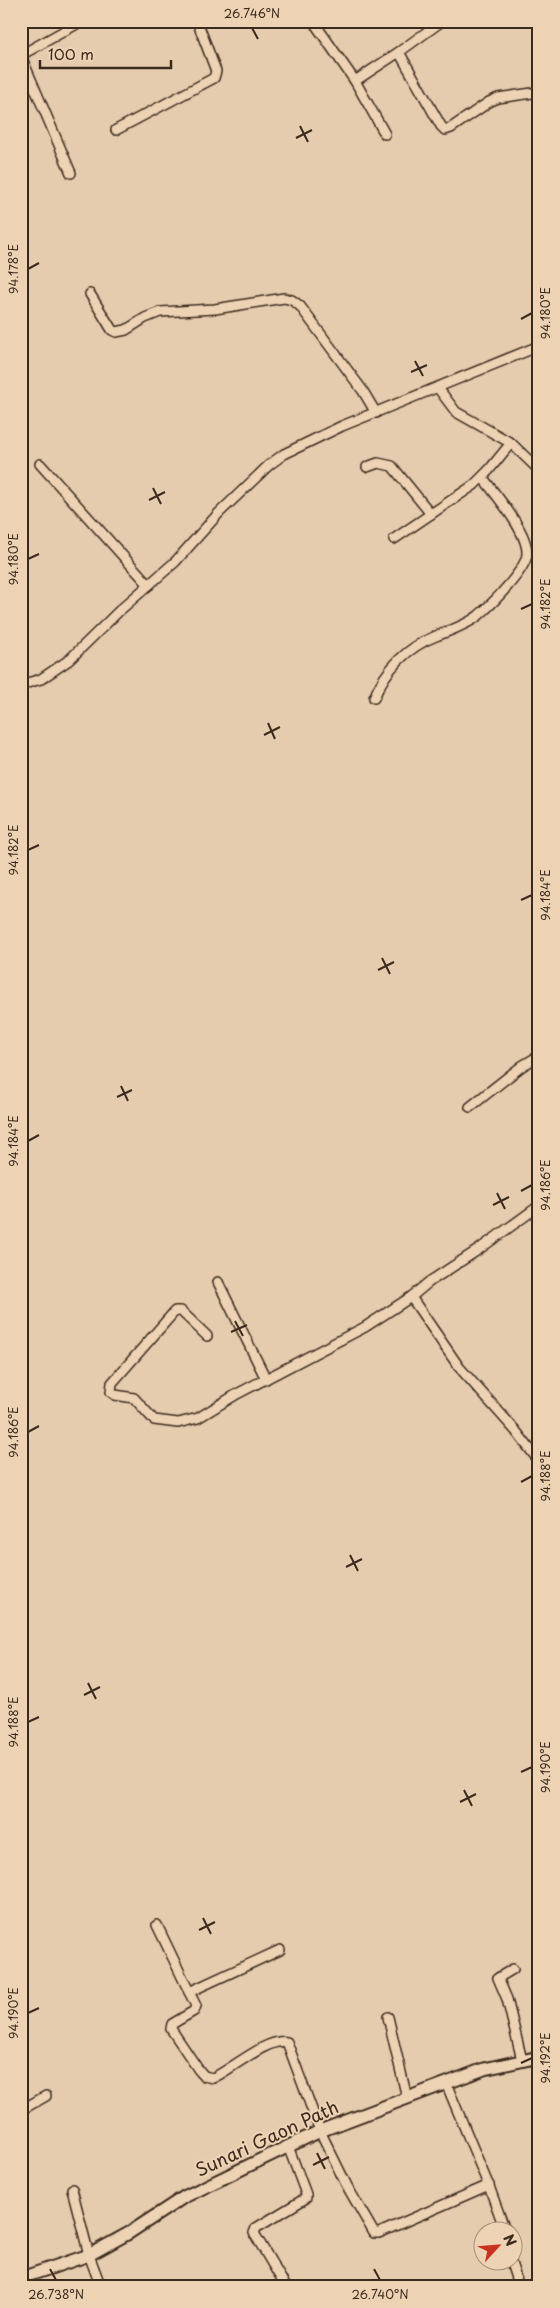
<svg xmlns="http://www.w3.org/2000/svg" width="560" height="2308" font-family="'Playpen Sans',sans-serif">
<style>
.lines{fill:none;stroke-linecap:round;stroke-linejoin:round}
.minor-casing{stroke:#3b2a1e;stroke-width:12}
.tertiary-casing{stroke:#3b2a1e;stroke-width:15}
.minor{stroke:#edd3b4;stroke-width:9}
.tertiary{stroke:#edd3b4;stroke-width:11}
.ticks{fill:none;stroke:#3b2a1e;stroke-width:2}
.labels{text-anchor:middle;stroke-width:4;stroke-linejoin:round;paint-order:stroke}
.street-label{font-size:18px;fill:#3b2a1e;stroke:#edd3b4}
.neatline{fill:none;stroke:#3b2a1e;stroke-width:2}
.ticks-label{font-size:12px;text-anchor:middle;fill:#3b2a1e}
</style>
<rect width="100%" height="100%" fill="#e6ccae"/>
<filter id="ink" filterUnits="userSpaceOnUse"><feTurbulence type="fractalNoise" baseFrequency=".02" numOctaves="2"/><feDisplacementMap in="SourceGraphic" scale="10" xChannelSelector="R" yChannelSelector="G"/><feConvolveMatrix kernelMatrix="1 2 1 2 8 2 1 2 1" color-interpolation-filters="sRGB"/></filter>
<g filter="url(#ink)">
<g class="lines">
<defs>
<g id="minor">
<polyline points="313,21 355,81 399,52 441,126 445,130 451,128 489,102 498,98 539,92"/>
<polyline points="399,52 442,21"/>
<polyline points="21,55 82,21"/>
<polyline points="21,56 71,173"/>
<polyline points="355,81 385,134"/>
<polyline points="116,130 214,78 216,71 197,21"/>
<polyline points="90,294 112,330 116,332 126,330 145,318 160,312 215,309 284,298 292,300 300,306 363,391 376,413"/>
<polyline points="438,388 456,412 511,443 539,470"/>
<polyline points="40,464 149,585"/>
<polyline points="367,467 378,463 392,466 431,514"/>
<polyline points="394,539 474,485 489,470 511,443"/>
<polyline points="21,685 41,679 69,660 119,611 175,562 219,513 269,465 284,454 342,426 539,346"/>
<path d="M374 698C385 670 407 647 436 636 451 630 465 626 478 616 491 605 526 570 527 554 528 532 496 495 483 478"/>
<polyline points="470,1107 522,1066 539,1056"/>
<polyline points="218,1282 266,1379"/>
<polyline points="411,1297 459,1367 515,1430 539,1461"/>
<polyline points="207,1336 181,1311 175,1311 112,1383 111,1392 115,1395 134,1398 154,1420 178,1423 198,1418 237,1394 365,1327 411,1297 429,1282 478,1250 539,1206"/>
<path d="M157 1925 196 2006 194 2011 172 2024 171 2029 198 2069 204 2076 213 2078C231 2070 268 2037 287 2042L320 2131 347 2186 374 2233H379L489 2185"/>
<polyline points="513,1969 498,1978 507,1999 522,2060"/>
<polyline points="189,1992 280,1950"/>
<polyline points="388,2017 407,2098"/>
<polyline points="446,2083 490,2189 505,2230"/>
<polyline points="21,2110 46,2096"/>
<polyline points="72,2189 89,2255 101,2287"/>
<polyline points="510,2260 519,2287"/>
<polyline points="286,2287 254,2233 256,2228 306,2198 306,2194 288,2146"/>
</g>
<polyline id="tertiary" points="21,2278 89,2255 129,2233 184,2197 320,2131 484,2069 539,2057"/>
</defs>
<!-- minor casing -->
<use href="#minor" class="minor-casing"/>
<!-- tertiary casing -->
<use href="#tertiary" class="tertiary-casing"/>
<!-- minor -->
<use href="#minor" class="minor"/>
<!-- tertiary -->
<use href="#tertiary" class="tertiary"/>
</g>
</g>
<!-- ticks -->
<path class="ticks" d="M252 28 258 39M300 126 308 142M296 138 312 130M28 269 39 263M521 319 532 313M415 361 423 376M411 372 427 365M153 488 161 504M149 500 165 492M28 559 39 554M521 609 532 604M268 723 275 739M264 735 280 727M28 850 39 845M521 900 532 895M382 958 390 974M378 970 394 962M121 1086 128 1101M117 1097 132 1090M28 1141 39 1135M521 1191 532 1185M497 1193 505 1209M493 1205 509 1197M235 1321 243 1336M231 1332 247 1325M28 1432 39 1426M521 1482 532 1476M350 1555 358 1571M346 1567 362 1559M88 1683 96 1699M84 1695 100 1687M28 1722 39 1717M521 1772 532 1767M464 1790 472 1806M460 1802 476 1794M203 1918 211 1934M199 1930 215 1922M28 2013 39 2008M521 2063 532 2058M317 2153 325 2169M313 2165 329 2157M50 2269 56 2280M374 2269 380 2280"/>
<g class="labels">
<!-- street labels -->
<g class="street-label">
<text transform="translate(267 2139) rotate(-25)" y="6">Sunari Gaon Path</text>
</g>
</g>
<!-- margin -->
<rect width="560" height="2308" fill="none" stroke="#edd3b4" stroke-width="55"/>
<!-- north arrow -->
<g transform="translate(498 2246) rotate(64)"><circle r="24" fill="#edd3b4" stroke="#a68f78"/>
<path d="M0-4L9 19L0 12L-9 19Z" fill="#c8321e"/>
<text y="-8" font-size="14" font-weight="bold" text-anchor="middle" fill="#3b2a1e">N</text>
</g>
<!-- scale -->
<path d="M40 60v8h131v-8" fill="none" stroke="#3b2a1e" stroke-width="2.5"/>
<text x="48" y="60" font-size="15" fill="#3b2a1e" stroke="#edd3b4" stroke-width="4" paint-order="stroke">100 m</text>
<rect x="28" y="28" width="504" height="2252" class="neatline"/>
<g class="ticks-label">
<text x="252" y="18">26.746°N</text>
<text transform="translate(14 269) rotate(-90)" y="4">94.178°E</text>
<text transform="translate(546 313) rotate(-90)" y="4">94.180°E</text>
<text transform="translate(14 559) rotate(-90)" y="4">94.180°E</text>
<text transform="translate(546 604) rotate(-90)" y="4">94.182°E</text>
<text transform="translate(14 850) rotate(-90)" y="4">94.182°E</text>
<text transform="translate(546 895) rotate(-90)" y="4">94.184°E</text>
<text transform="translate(14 1141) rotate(-90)" y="4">94.184°E</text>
<text transform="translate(546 1185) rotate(-90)" y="4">94.186°E</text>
<text transform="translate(14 1432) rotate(-90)" y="4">94.186°E</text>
<text transform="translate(546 1476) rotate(-90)" y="4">94.188°E</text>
<text transform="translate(14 1722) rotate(-90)" y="4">94.188°E</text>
<text transform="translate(546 1767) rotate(-90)" y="4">94.190°E</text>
<text transform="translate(14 2013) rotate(-90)" y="4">94.190°E</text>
<text transform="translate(546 2058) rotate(-90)" y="4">94.192°E</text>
<text x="56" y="2299">26.738°N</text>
<text x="380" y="2299">26.740°N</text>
</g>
</svg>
